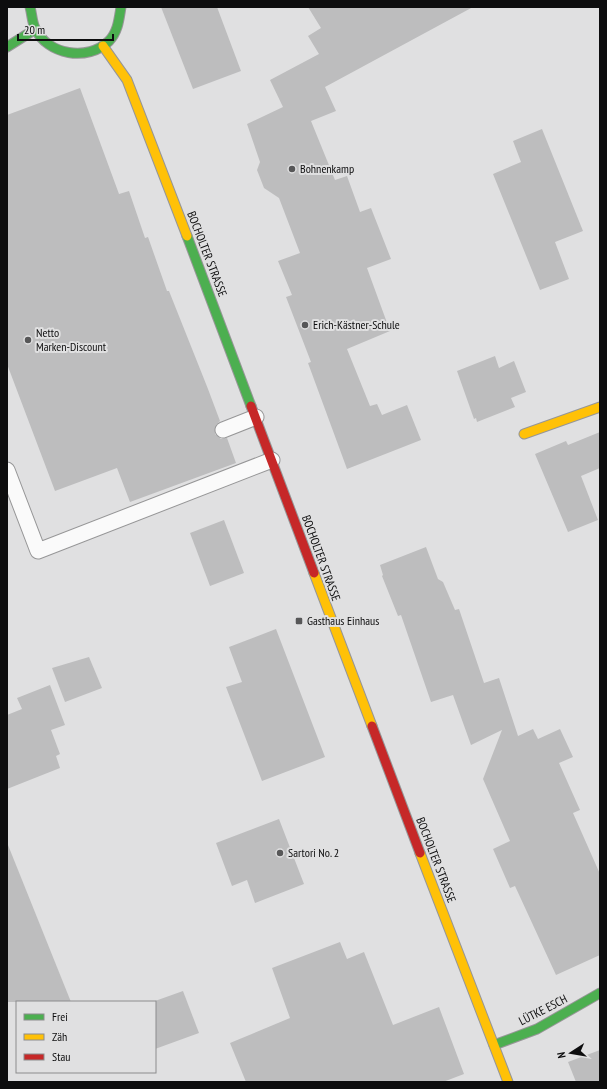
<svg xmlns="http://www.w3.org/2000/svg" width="607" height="1089" font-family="'PT Sans Narrow',sans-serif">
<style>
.building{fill:#bdbdbe}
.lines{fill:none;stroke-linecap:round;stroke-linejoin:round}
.lane-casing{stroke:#969697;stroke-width:17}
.fast-casing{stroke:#969697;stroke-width:11}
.slow-casing{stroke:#969697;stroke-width:11}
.jam-casing{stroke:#969697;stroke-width:11}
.lane{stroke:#fafafa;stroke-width:15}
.fast{stroke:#4caf50;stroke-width:9}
.slow{stroke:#ffc107;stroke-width:9}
.jam{stroke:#c62828;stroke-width:9}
.poi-dot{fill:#575758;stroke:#e0e0e1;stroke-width:1.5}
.labels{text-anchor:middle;stroke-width:4;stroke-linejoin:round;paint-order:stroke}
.poi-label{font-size:12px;fill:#0d0d0e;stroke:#e0e0e1;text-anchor:start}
.street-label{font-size:12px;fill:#0d0d0e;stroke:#e0e0e1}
</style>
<rect width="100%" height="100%" fill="#e0e0e1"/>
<!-- building -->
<g class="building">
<polygon points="161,7 217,7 241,71 193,89"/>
<polygon points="308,7 473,7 325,87 336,111 311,121 335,180 347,176 360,212 371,208 391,259 367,268 390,331 347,349 370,406 377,404 382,415 407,405 421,440 347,469 308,363 311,362 286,297 292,295 278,261 300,253 279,198 264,188 257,170 260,162 247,124 283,107 270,80 319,54 308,36 321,28"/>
<polygon points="80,88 119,194 129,191 145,238 148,237 167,291 169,291 208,389 220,421 216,425 215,434 221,439 227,438 236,463 130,502 117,468 55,491 7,364 7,115"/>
<polygon points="542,129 583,231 555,242 569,279 540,290 493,174 521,162 513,141"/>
<polygon points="495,356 499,368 514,361 526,392 511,398 515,407 477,422 476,418 474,419 457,371"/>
<polygon points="600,432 600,468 581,476 598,520 568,532 535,454 566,441 568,445"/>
<polygon points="224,520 244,573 210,586 190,533"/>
<polygon points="426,547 438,579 443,582 455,610 459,609 484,683 499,678 518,736 533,729 538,739 560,729 573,757 559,763 580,810 573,813 600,874 600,955 556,975 515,886 510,888 493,849 510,841 483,779 502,730 471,745 453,695 431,702 401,615 398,616 382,576 383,575 380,565"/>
<polygon points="276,629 325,757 262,781 226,687 242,682 229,647"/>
<polygon points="89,657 102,688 65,702 52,668"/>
<polygon points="50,685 65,725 51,730 60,754 56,756 60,768 7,789 7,715 22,709 17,698"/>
<polygon points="279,819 304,884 255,903 247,880 232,886 216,843"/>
<polygon points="7,845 8,845 71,1002 7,1002"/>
<polygon points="340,942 347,959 364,952 393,1025 439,1007 464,1074 443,1082 246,1082 230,1043 290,1018 272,968"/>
<polygon points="183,991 199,1033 155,1049 155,1001"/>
<polygon points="600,1050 600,1082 576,1082 568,1062"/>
</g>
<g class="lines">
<defs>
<g id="lane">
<polyline points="223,430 256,417"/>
<polyline points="7,470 38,551 272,460"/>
</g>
<g id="fast">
<path d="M30 7C32 14 32 22 35 28 47 55 88 62 109 41 118 32 119 19 121 7"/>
<polyline points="7,47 34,30"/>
<polyline points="187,236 251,406"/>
<polyline points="494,1045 537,1029 600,993"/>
</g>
<g id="slow">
<polyline points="103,46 127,80 187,236"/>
<polyline points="524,434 600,407"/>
<polyline points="314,573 372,726"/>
<polyline points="420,853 508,1082"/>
</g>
<g id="jam">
<polyline points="251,406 314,573"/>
<polyline points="372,726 420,853"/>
</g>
</defs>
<!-- lane casing -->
<use href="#lane" class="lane-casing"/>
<!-- fast casing -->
<use href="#fast" class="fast-casing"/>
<!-- slow casing -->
<use href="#slow" class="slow-casing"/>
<!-- jam casing -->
<use href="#jam" class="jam-casing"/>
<!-- lane -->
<use href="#lane" class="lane"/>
<!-- fast -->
<use href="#fast" class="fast"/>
<!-- slow -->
<use href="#slow" class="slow"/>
<!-- jam -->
<use href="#jam" class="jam"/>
</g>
<!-- markers -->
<g class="poi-dot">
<circle cx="292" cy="169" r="4"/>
<circle cx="305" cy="325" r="4"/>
<circle cx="28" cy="340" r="4"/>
<rect x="295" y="617" width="8" height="8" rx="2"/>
<circle cx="280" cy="853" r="4"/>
</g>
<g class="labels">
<!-- poi labels -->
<g class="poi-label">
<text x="300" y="173">Bohnenkamp</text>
<text x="313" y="329">Erich-Kästner-Schule</text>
<text x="36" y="337">Netto<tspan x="36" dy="14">Marken-Discount</tspan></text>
<text x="307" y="625">Gasthaus Einhaus</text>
<text x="288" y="857">Sartori No. 2</text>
</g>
<!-- street labels -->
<g class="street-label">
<text transform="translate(207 254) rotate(69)" y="4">BOCHOLTER STRASSE</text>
<text transform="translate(321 558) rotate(70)" y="4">BOCHOLTER STRASSE</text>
<text transform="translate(436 860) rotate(69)" y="4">BOCHOLTER STRASSE</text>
<text transform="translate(543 1010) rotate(-27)" y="4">LÜTKE ESCH</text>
</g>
</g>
<!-- border -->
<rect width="607" height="1089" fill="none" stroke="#0d0d0e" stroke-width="16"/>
<!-- legend -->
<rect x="16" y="1001" width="140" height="72" fill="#e0e0e1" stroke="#8c8c8d"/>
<rect x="24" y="1014" width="20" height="6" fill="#4caf50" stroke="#8c8c8d"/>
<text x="52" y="1021" font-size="12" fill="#0d0d0e">Frei</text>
<rect x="24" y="1034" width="20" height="6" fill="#ffc107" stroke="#8c8c8d"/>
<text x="52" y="1041" font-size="12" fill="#0d0d0e">Zäh</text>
<rect x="24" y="1054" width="20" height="6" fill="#c62828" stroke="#8c8c8d"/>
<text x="52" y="1061" font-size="12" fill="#0d0d0e">Stau</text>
<!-- north arrow -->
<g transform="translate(571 1053) rotate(258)" stroke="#e0e0e1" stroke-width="3" paint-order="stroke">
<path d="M0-3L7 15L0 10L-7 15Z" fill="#0d0d0e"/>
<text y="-6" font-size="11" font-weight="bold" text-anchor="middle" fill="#0d0d0e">N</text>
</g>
<!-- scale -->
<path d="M18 34v6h95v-6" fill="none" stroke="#0d0d0e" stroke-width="2"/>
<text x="24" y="34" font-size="12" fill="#0d0d0e" stroke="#e0e0e1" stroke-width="3" paint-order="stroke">20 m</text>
</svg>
